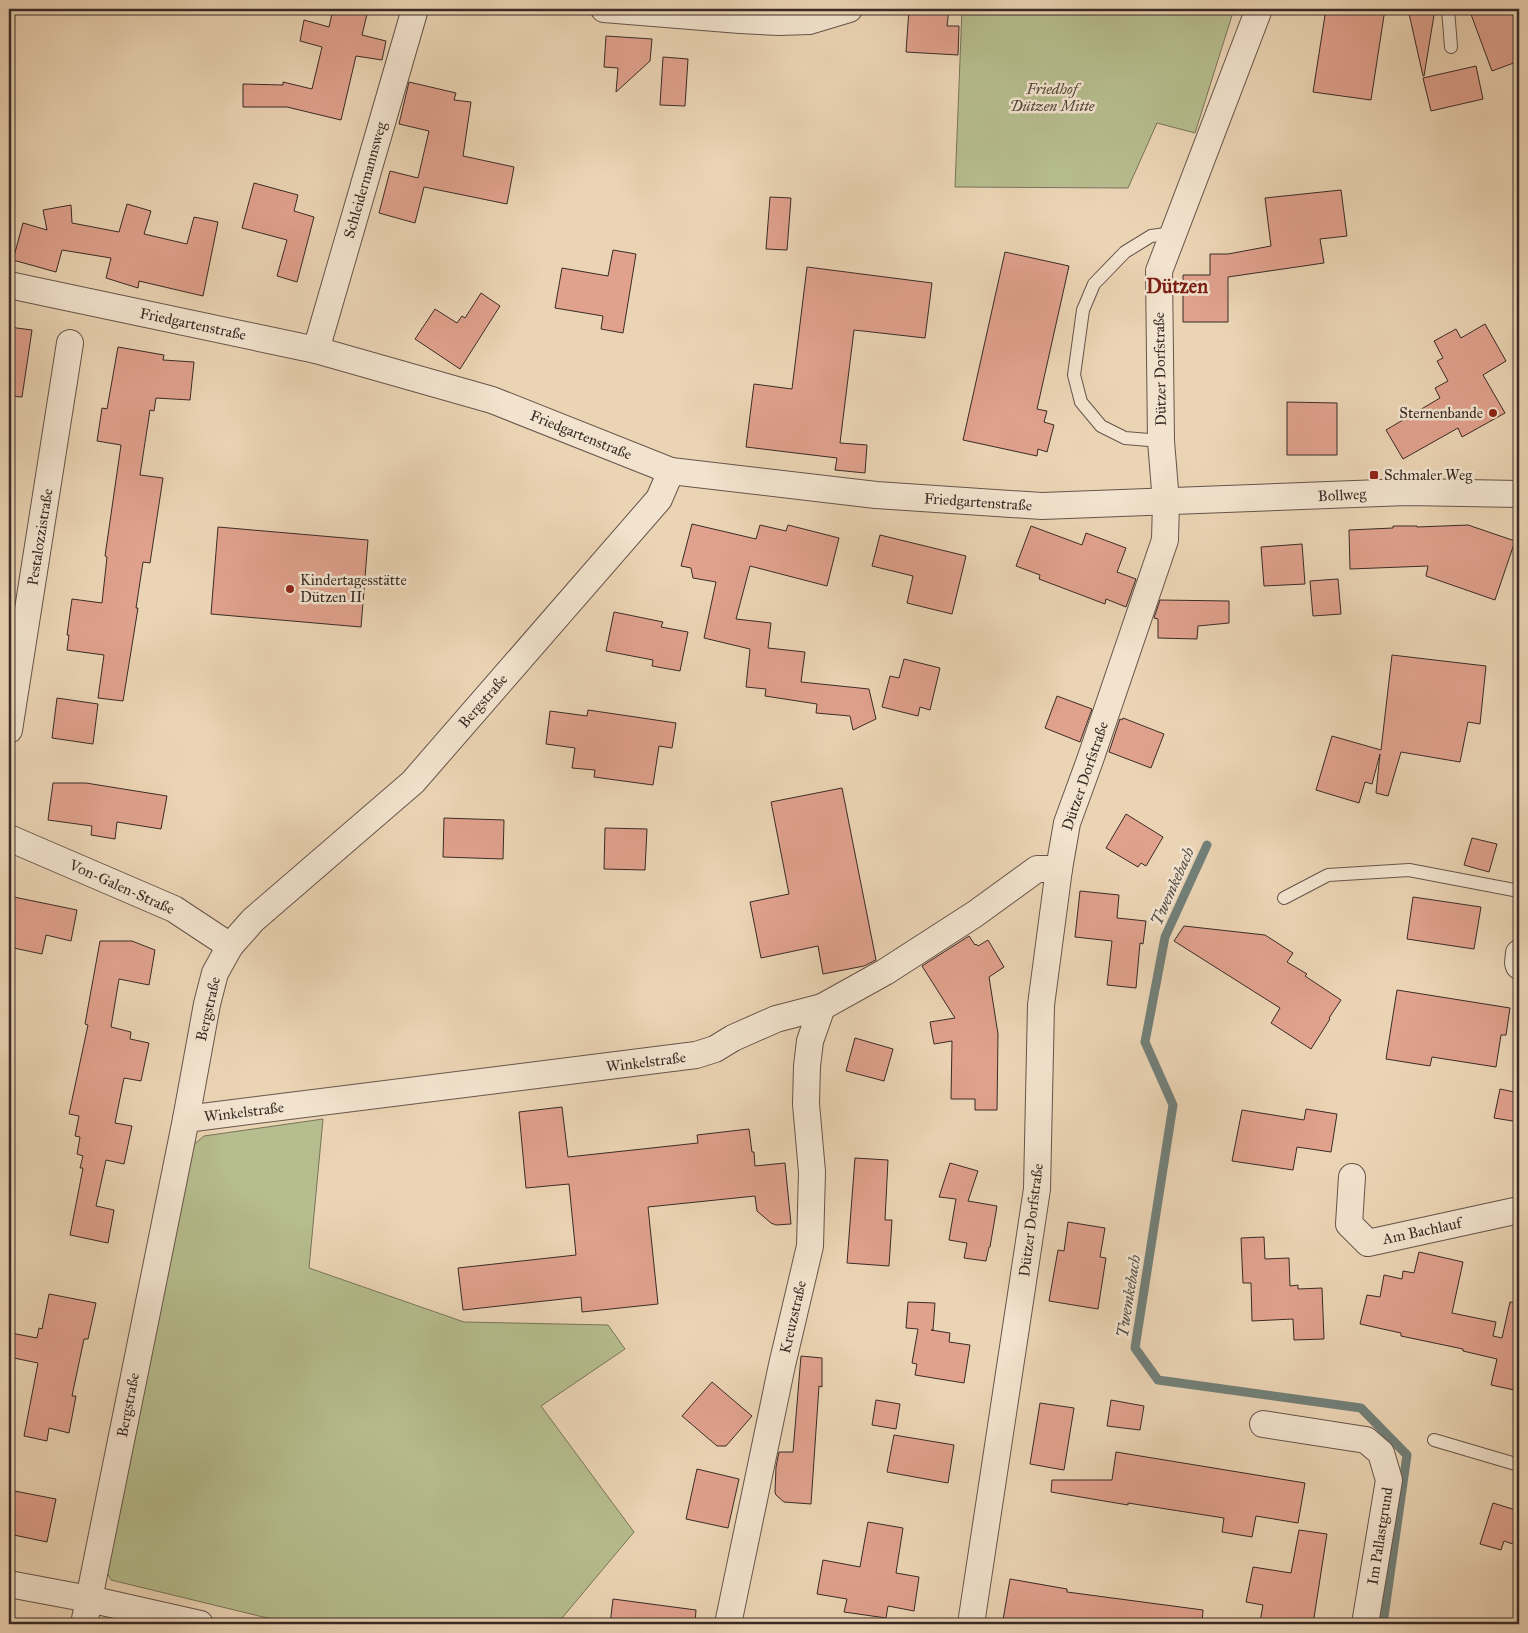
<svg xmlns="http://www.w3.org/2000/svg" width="1528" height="1633" font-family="'IM FELL Great Primer',serif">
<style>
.green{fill:#b6bd8e;stroke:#78745a}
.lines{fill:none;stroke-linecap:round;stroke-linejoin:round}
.stream{stroke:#728079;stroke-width:9}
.building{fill:#e0a18d;stroke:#3a2b26}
.lane-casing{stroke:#66554a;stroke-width:14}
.street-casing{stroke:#66554a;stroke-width:28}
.lane{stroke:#f2e3ce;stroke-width:12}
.street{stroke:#f2e3ce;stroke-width:26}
.poi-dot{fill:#8f2418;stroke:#f2e3ce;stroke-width:2}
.labels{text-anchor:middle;stroke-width:5;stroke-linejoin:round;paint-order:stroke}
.park-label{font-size:15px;font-style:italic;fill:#53483b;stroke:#f2e3ce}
.street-label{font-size:15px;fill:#3a2b26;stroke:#f2e3ce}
.poi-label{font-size:15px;fill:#3a2b26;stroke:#f2e3ce;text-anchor:start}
.water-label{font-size:16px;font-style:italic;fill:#524e48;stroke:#f2e3ce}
.district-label{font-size:20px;font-weight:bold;fill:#7a1f14;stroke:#f2e3ce}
</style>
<rect width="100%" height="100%" fill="#ebd4b4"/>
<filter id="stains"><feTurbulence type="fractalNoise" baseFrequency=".004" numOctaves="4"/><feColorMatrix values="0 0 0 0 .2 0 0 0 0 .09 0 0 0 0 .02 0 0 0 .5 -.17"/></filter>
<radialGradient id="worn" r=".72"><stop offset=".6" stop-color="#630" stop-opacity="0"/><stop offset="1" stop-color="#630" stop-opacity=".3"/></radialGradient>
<!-- green -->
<g class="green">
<polygon points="962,9 1234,9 1195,133 1157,123 1128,188 955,187"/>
<polygon points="323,1119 309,1268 464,1322 608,1325 625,1349 541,1406 634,1532 557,1624 292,1624 111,1580 106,1571 191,1147 204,1136"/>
</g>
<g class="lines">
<!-- stream -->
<polyline class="stream" points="1207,845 1165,937 1145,1042 1173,1105 1135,1348 1158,1380 1361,1408 1407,1455 1383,1624"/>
</g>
<!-- building -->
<g class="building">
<polygon points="333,9 345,9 367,14 362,35 386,41 382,60 356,56 341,120 287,107 243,107 243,84 283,85 283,82 312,89 322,47 300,41 304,20 329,27"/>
<polygon points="909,9 949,9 947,26 959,26 958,55 906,52"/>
<polygon points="1326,9 1385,9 1371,100 1313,92"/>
<polygon points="1408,9 1435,9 1424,76 1423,76"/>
<polygon points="1469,9 1519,9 1519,61 1492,71"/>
<polygon points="606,36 652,39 650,61 616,92 618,68 604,67"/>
<polygon points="663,57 688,59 685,106 660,105"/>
<polygon points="1476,66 1483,99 1431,111 1423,78"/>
<polygon points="409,82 456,93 454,100 471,102 463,156 514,167 507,204 424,187 415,223 379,213 390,171 418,178 429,131 399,124"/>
<polygon points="254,183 298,195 294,211 314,217 297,282 277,276 287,240 242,228"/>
<polygon points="1341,190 1347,236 1320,239 1324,263 1228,277 1228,322 1183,322 1183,275 1210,275 1210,254 1228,254 1271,246 1265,198"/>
<polygon points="770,197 791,198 787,250 766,249"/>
<polygon points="127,204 151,211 144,234 187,244 194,217 218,222 203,296 139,281 138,288 106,278 111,258 62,250 56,272 13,260 23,223 47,230 43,210 71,205 72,223 119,232"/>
<polygon points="613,250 636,254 623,333 601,329 603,316 555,308 562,268 608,276"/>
<polygon points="1005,252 1069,266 1037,409 1047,411 1044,422 1054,425 1047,452 1038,449 1037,456 963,440"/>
<polygon points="807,267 932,283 925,338 854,330 840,443 867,445 865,473 835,470 837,458 746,447 754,384 792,389"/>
<polygon points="481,293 500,306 460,369 415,339 435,309 457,323 462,316 465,318"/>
<polygon points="1485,324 1506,361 1483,375 1505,413 1462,437 1458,428 1403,459 1386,430 1440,398 1435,388 1448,381 1437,361 1443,358 1434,341 1456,329 1461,338"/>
<polygon points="9,327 32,330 22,397 9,396"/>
<polygon points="118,347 164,355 163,360 194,362 190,400 156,398 154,411 150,410 140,475 163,478 150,563 143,562 136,608 138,608 123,701 98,698 104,655 67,650 69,635 67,635 72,599 102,603 107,557 105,556 121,445 97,441 102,408 107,409"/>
<polygon points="1287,402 1337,403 1337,455 1287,455"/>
<polygon points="692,524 756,539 760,525 786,531 788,525 839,538 827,586 750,566 736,619 771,623 768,648 805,652 801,682 869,689 876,719 853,730 850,716 816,713 817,704 765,696 766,689 746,687 750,649 704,638 716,582 693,578 691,568 681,566"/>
<polygon points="1468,525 1515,541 1495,600 1426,576 1428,566 1350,569 1349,530 1393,528 1393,526 1417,526 1417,527"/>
<polygon points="1031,526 1082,545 1086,533 1126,548 1117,572 1136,579 1126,607 1106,599 1105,604 1039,579 1040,575 1016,566"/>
<polygon points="218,527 368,540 361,627 211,614"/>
<polygon points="880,535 966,556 952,614 907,603 913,576 872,566"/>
<polygon points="1302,544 1305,584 1264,586 1261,547"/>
<polygon points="1338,579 1341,614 1313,616 1310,581"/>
<polygon points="1160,600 1229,601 1229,623 1198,626 1197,639 1158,638 1158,619 1154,618"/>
<polygon points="614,612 663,622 661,627 688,632 680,671 652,666 653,660 606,651"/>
<polygon points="1392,655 1486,666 1480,724 1468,722 1460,762 1401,752 1388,796 1376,793 1380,754 1372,784 1365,782 1359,803 1316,790 1332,736 1381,750"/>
<polygon points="904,659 940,668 930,710 920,707 918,716 882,707 890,676 899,678"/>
<polygon points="1057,696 1092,709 1080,742 1045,728"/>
<polygon points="57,698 98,704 93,744 52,738"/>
<polygon points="588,710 676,723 672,748 659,746 653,785 594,777 595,770 572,768 575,748 546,744 550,711 587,716"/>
<polygon points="1123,718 1164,734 1151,768 1109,752 1120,719 1122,720"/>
<polygon points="53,783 86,783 167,796 161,829 117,822 115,839 91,835 92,826 48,820"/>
<polygon points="842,788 876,960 864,966 823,974 818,946 761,958 750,902 789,894 771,802"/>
<polygon points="1126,814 1163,837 1146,866 1141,863 1138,867 1106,848"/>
<polygon points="444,818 504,820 503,859 443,857"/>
<polygon points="605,828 647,829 645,870 604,869"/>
<polygon points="1472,838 1497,844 1489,872 1464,865"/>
<polygon points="1080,891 1119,895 1117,918 1146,921 1143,944 1140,943 1136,988 1107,985 1112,941 1075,937"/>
<polygon points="9,896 77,910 71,941 46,935 42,954 9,947"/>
<polygon points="1413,897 1481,907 1474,949 1407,939"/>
<polygon points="1184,926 1265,935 1293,953 1287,962 1307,974 1305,976 1341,1000 1329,1018 1330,1019 1311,1049 1271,1023 1280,1008 1174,941"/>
<polygon points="969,936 975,945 976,944 978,946 988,940 1004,967 989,977 998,1034 997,1110 975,1110 975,1099 951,1099 952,1041 934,1044 930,1022 955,1018 922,966"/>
<polygon points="100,941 132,941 155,950 149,985 119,979 111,1027 131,1032 130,1039 149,1043 141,1081 124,1078 115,1123 132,1126 124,1164 106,1160 96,1206 114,1210 108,1243 70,1235 83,1168 80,1168 83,1156 77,1154 80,1137 75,1136 79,1116 69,1114 88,1025 85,1024"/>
<polygon points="1397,990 1510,1008 1506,1035 1501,1035 1496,1067 1432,1057 1430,1066 1386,1059"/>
<polygon points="855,1038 893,1049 884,1081 846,1071"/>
<polygon points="1500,1089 1519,1093 1519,1122 1494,1118"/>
<polygon points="562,1107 568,1157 698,1143 697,1135 749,1129 752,1152 754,1152 755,1166 785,1163 791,1224 776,1225 771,1223 757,1211 755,1196 648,1207 658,1304 582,1312 581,1297 463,1310 458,1268 576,1255 569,1184 526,1188 519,1112"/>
<polygon points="1306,1109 1337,1114 1331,1152 1297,1147 1293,1170 1232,1161 1242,1110 1304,1120"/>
<polygon points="855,1158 888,1160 885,1220 892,1220 889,1266 847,1263"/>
<polygon points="950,1163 978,1171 968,1201 997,1206 990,1247 989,1247 986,1261 964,1258 967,1243 949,1240 956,1199 939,1197"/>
<polygon points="1068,1222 1105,1228 1100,1257 1106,1258 1098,1309 1049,1301 1058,1250 1064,1251"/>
<polygon points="1264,1237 1265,1259 1289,1258 1290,1286 1298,1285 1298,1289 1322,1288 1324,1339 1294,1340 1293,1319 1252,1321 1251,1283 1243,1283 1241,1238"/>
<polygon points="1419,1252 1463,1262 1452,1313 1496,1322 1493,1336 1502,1338 1510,1302 1519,1303 1519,1391 1491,1385 1497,1359 1463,1351 1463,1349 1401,1336 1401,1333 1360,1324 1367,1295 1380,1297 1384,1275 1402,1279 1403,1271 1414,1273"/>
<polygon points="49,1294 96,1303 88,1339 84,1339 72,1396 76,1396 69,1433 49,1428 47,1441 24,1436 38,1363 9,1357 9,1345 11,1333 37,1338 39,1328 42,1329"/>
<polygon points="908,1302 935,1303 933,1330 931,1330 950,1333 949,1342 970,1345 964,1383 915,1375 917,1364 912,1363 918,1329 906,1328"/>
<polygon points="801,1356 822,1358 822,1387 819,1386 811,1504 784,1502 776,1495 775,1492 776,1467 779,1452 793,1452"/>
<polygon points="712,1382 752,1416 726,1446 717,1446 682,1416"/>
<polygon points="876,1400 900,1404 896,1429 872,1425"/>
<polygon points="1111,1400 1144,1406 1140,1430 1107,1426"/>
<polygon points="1040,1403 1074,1408 1064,1470 1030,1464"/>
<polygon points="894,1435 954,1445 948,1483 887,1472"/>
<polygon points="1116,1452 1305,1483 1298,1523 1256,1516 1252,1537 1222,1532 1224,1518 1128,1503 1128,1505 1051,1492 1052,1480 1112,1480"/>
<polygon points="697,1469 739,1479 728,1528 686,1519"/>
<polygon points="9,1490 56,1499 47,1542 9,1534"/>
<polygon points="1493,1503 1519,1511 1519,1546 1504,1541 1501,1550 1480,1544"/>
<polygon points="868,1522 903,1528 896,1573 919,1577 914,1611 888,1606 886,1618 844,1612 847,1599 817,1594 823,1560 860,1567"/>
<polygon points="1299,1530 1327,1534 1313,1624 1272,1624 1260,1622 1263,1605 1246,1602 1253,1567 1291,1573"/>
<polygon points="1010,1579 1067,1589 1067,1592 1203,1610 1202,1624 1118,1624 1080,1619 1080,1624 1030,1624 1003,1620"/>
<polygon points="613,1599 696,1610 695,1624 610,1624"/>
</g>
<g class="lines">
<defs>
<g id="lane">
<polyline points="1448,9 1451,47"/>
<polyline points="1161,441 1125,438 1101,426 1081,402 1074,375 1083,310 1094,284 1125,252 1151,236 1173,233"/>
<polyline points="1284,898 1328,875 1409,870 1519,891"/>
<polyline points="1434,1440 1519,1465"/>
</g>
<g id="street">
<polyline points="604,9 740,20 779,22 809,21 849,9"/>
<polyline points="9,285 316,350 492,400 671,471 876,495 1042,506 1407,492 1519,494"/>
<polyline points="316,350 415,9"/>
<polyline points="9,730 70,343"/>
<polyline points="9,838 174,909 230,946"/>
<polyline points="1519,953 1518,963 1519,966"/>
<polyline points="186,1119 696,1055 715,1049 733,1038 776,1019 822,1007 885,972 975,914 1037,869 1059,869"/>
<polyline points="1352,1177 1349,1224 1368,1243 1519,1210"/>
<polyline points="1263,1424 1366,1440 1381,1453 1389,1480 1365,1624"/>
<polyline points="9,1584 89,1599 200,1624"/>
<polyline points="84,1624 186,1119 207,1004 215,973 230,946 253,920 413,782 659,499 671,471"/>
<polyline points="728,1624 782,1365 810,1246 812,1172 806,1104 807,1066 810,1041 822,1007"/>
<polyline points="971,1624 1037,1189 1041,1005 1059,869 1067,823 1090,760 1165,540 1166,502 1161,441 1159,271 1259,9"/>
</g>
</defs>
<!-- lane casing -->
<use href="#lane" class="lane-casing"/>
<!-- street casing -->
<use href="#street" class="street-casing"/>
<!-- lane -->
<use href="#lane" class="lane"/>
<!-- street -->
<use href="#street" class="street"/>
</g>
<!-- markers -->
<g class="poi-dot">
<circle cx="1493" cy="413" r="5"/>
<rect x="1369" y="470" width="10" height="10" rx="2.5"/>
<circle cx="290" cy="589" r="5"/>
</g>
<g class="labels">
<!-- park labels -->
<g class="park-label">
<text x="1052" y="94">Friedhof<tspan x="1052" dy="17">Dützen Mitte</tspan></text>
</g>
<!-- street labels -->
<g class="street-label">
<text transform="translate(365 180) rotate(-74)" y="5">Schleidermannsweg</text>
<text transform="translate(193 324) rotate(12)" y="5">Friedgartenstraße</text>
<text transform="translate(1160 369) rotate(-91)" y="5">Dützer Dorfstraße</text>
<text transform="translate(581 435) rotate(22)" y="5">Friedgartenstraße</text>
<text transform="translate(1342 495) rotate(-3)" y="5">Bollweg</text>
<text transform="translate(978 502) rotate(4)" y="5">Friedgartenstraße</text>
<text transform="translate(40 537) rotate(-81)" y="5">Pestalozzistraße</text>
<text transform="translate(483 701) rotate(-49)" y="5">Bergstraße</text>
<text transform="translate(1085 776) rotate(-71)" y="5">Dützer Dorfstraße</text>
<text transform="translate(122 887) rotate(24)" y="5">Von-Galen-Straße</text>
<text transform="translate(208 1009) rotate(-77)" y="5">Bergstraße</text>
<text transform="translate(646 1062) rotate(-7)" y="5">Winkelstraße</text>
<text transform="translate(244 1112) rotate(-7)" y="5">Winkelstraße</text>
<text transform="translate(1031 1220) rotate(-83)" y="5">Dützer Dorfstraße</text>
<text transform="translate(1422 1231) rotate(-12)" y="5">Am Bachlauf</text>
<text transform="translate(793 1317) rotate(-77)" y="5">Kreuzstraße</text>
<text transform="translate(128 1405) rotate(-79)" y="5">Bergstraße</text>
<text transform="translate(1380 1536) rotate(-81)" y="5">Im Pallastgrund</text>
</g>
<!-- poi labels -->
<g class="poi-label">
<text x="1483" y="418" text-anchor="end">Sternenbande</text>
<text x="1384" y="480">Schmaler Weg</text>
<text x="300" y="585">Kindertagesstätte<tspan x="300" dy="17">Dützen II</tspan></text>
</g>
<!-- water labels -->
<g class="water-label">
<text transform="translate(1172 886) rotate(-66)" y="6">Twemkebach</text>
<text transform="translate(1128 1296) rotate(-81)" y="6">Twemkebach</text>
</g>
<!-- district labels -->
<g class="district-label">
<text x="1177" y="293">Dützen</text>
</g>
</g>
<!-- margin -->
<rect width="1528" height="1633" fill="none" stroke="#ebd4b4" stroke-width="30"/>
<rect x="10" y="10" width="1508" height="1613" fill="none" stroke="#3a2b26" stroke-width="2.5"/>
<rect x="15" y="15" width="1498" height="1603" fill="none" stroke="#3a2b26"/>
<rect width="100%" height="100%" filter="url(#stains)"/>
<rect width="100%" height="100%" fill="url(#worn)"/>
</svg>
